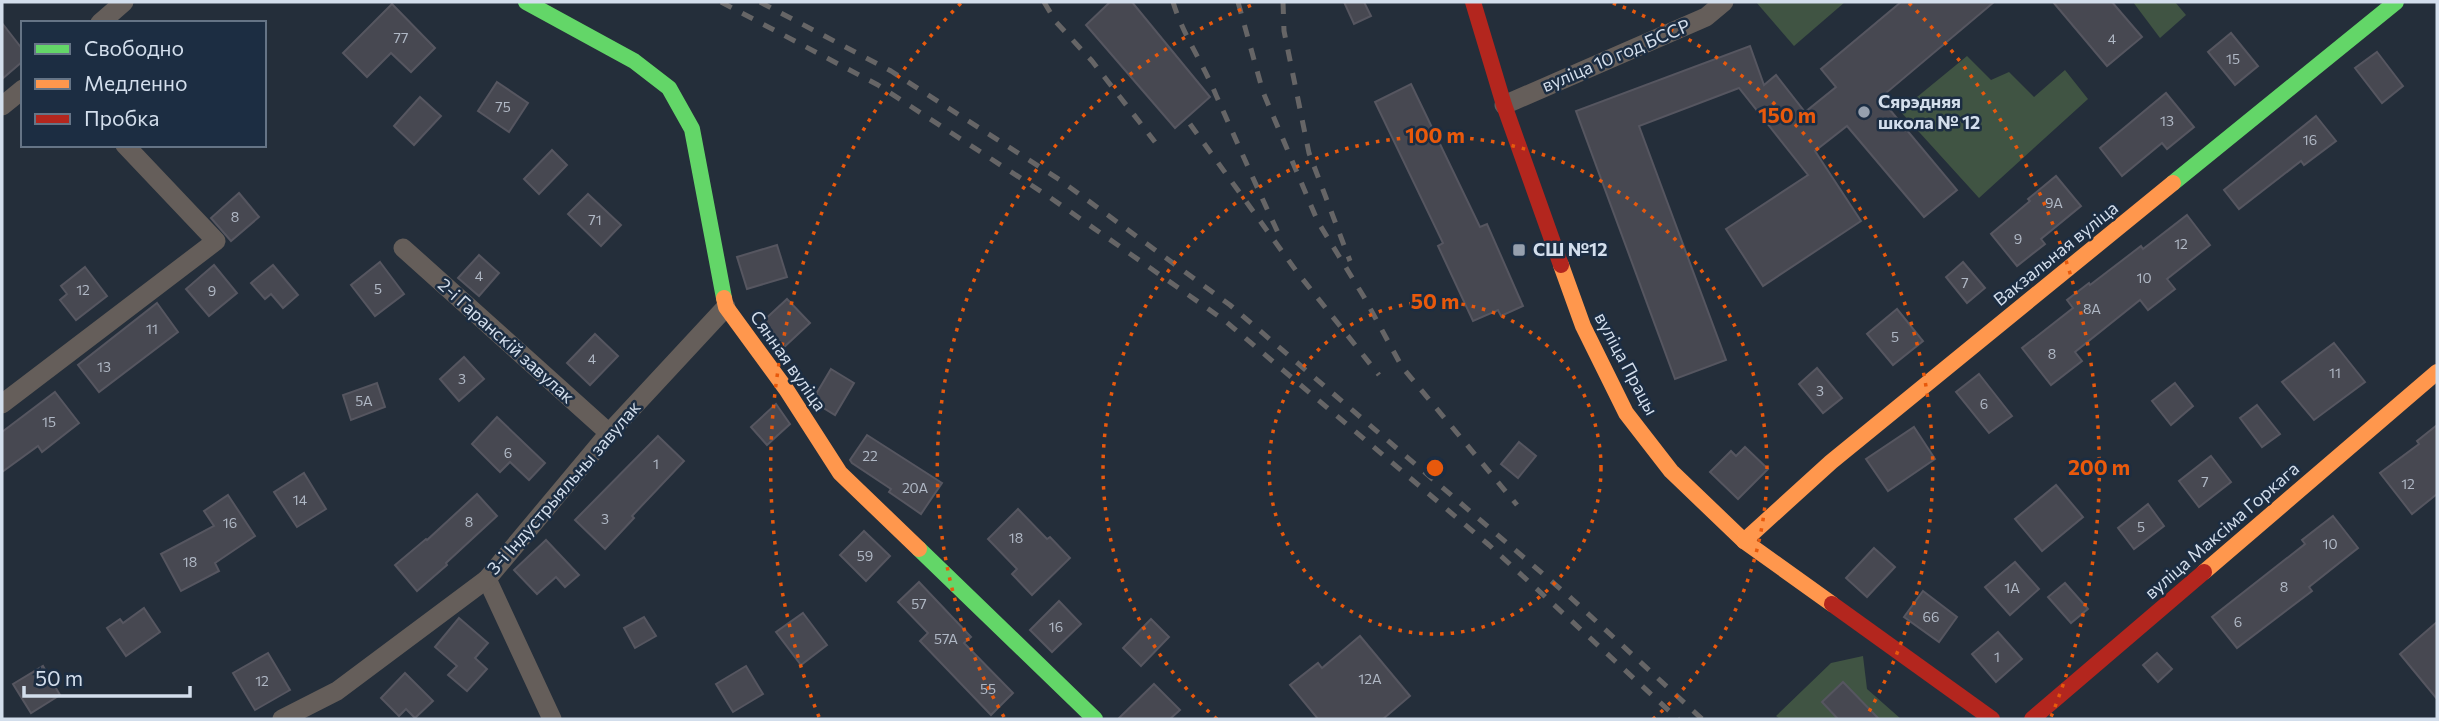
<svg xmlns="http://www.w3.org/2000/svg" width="2439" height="721" font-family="Commissioner,sans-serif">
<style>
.green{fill:#405443}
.building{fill:#474851;stroke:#565660;stroke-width:2}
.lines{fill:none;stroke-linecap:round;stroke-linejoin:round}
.street{stroke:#655e5a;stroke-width:19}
.fast{stroke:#63d668;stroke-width:16}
.slow{stroke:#ff974d;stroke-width:16}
.jam{stroke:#b3261e;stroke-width:16}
.rail{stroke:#666566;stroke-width:5;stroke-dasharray:12 12;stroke-linecap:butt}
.ring{fill:none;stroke:#e8590c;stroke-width:3.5;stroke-dasharray:3.5 7}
.poi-dot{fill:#96a0ae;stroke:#1c2d42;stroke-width:2.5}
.labels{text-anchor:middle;stroke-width:5;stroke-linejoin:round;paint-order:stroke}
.number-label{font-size:14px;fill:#b0b8c5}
.street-label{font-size:18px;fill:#d3deec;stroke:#1c2d42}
.poi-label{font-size:18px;font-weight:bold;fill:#d3deec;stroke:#1c2d42;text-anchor:start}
.centre{fill:#e8590c;stroke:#1c2d42;stroke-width:3.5}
.ring-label{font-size:21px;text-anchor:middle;font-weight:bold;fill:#e8590c;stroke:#1c2d42;stroke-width:5;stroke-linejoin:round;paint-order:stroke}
</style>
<rect width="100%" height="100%" fill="#242e3a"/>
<!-- green -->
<g class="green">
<polygon points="1756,2 1845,2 1794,46"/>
<polygon points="2133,2 2175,2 2186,15 2160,38"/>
<polygon points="1967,56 1991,80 2009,72 2034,97 2065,70 2088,99 1979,198 1900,111"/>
<polygon points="1863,656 1867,689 1901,719 1780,719 1776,716 1831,663"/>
</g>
<!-- building -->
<g class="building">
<polygon points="1110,2 1132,2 1210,97 1175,128 1086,25"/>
<polygon points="1344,2 1364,2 1371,16 1354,24"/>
<polygon points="1901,2 1994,2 1880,98 1957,190 1924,217 1847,126 1815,151 1861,221 1763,286 1726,229 1808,175 1739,88 1639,126 1726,360 1675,379 1576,111 1750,46 1764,85 1776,75 1805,112 1836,87 1821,69"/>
<polygon points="2053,2 2112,2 2142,37 2107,66"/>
<polygon points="392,4 435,48 411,72 391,53 367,77 343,53"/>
<polygon points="2,23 23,50 23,61 2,79"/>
<polygon points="2231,33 2258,66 2235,85 2208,52"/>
<polygon points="2377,52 2403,86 2382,103 2355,68"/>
<polygon points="497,82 528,103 509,132 478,111"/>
<polygon points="1411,84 1480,227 1487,224 1523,306 1501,316 1498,310 1473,321 1438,246 1443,243 1375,102"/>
<polygon points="2166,93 2194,127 2167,149 2162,143 2122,176 2100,148"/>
<polygon points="420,97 441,116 414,145 394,126"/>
<polygon points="2316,116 2336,141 2304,165 2301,161 2239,209 2224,190"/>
<polygon points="552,150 567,165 539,194 524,179"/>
<polygon points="2056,176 2081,206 2041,239 2045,244 2017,266 1991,234 2030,201 2028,199"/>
<polygon points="239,193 259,217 231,241 211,218"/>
<polygon points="588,194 621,225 601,246 568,214"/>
<polygon points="2187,215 2210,245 2167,279 2175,289 2148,310 2140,300 2075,352 2082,361 2051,385 2022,348 2073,308 2067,300 2089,283 2090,285 2141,246 2143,249"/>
<polygon points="777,245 787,277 747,289 737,257"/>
<polygon points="479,255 499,273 479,296 458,278"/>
<polygon points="380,262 404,294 375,316 351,285"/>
<polygon points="1963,262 1985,288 1967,303 1946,277"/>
<polygon points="214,265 237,293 209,316 186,289"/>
<polygon points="273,265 298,295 283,308 271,294 265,299 251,283"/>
<polygon points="85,267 107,296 76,320 60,300 67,294 61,286"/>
<polygon points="787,299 810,323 782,349 759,325"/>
<polygon points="157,303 178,332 99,392 78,365"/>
<polygon points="1897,309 1923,341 1893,365 1867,334"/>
<polygon points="595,334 618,356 590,385 567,363"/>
<polygon points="2334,343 2365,382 2314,420 2282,382"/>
<polygon points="464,357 484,379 459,401 440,379"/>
<polygon points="1817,368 1842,398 1823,413 1799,384"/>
<polygon points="831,369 854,383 835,415 812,401"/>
<polygon points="1979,374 2012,416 1989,433 1956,392"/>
<polygon points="377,383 385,407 351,420 343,395"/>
<polygon points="2175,383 2193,406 2171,425 2152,401"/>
<polygon points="55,392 79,423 42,452 38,446 2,472 2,432"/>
<polygon points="776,404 790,424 767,445 751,427"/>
<polygon points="2257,405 2280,434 2262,447 2240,418"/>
<polygon points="497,417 545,463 529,480 510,462 500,472 472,444"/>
<polygon points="2437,425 2437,494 2412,514 2380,473 2419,444 2417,441"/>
<polygon points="1914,427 1935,459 1888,491 1866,459"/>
<polygon points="867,435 942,483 921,514 889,492 891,489 852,463 850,460"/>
<polygon points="658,436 684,461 632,516 634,518 605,549 575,520"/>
<polygon points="1519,442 1536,456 1518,478 1501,464"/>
<polygon points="1745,447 1768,469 1738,499 1710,472 1731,451 1736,456"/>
<polygon points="2211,456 2231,482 2199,507 2179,481"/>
<polygon points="304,473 326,509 297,527 274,492"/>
<polygon points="2056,485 2083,517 2042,551 2015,519"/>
<polygon points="477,494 497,516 446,563 447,565 417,591 395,565 426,539 427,540"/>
<polygon points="228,495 255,536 215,563 219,571 181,591 161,554 214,526 204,511"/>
<polygon points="2148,504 2164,526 2134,549 2118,528"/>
<polygon points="1018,509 1047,539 1050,537 1070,558 1032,595 1012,574 1017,569 988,539"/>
<polygon points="2333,516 2358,548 2309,587 2312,591 2237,648 2212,617 2305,544 2302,540"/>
<polygon points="864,531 890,556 866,581 840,555"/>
<polygon points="546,540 579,575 565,587 556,577 537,594 514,570"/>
<polygon points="1874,548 1895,567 1867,597 1846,578"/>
<polygon points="2015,562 2039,589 2010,615 1985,587"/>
<polygon points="919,582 971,637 964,643 1013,693 991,715 920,641 928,633 898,602"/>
<polygon points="2065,583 2088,609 2071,623 2048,597"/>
<polygon points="1923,591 1957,617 1939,642 1904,617"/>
<polygon points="1059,601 1081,624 1052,652 1030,630"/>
<polygon points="144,608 160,632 126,656 107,628 120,619 123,623"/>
<polygon points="803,613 827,645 801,665 776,632"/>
<polygon points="644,617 656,636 635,648 624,628"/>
<polygon points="459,618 488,643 475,658 487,669 467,691 448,675 457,666 435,647"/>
<polygon points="1151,619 1169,637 1141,666 1123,648"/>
<polygon points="2437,622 2437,699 2400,654"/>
<polygon points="1998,632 2022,659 1996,682 1972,654"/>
<polygon points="1360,636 1410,696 1383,719 1318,719 1290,685 1318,663 1322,668"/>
<polygon points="268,653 290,690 255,710 233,673"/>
<polygon points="2157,653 2172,669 2158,682 2143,665"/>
<polygon points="43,666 60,695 31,713 13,684"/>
<polygon points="746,666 763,694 733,712 716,684"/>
<polygon points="405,673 433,701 415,718 406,709 399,716 381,698"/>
<polygon points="1843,682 1879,719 1838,719 1822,702"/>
<polygon points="1154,684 1180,710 1170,719 1118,719"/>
</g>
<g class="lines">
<!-- street -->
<g class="street">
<polyline points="100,23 124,2"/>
<polyline points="1504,105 1706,17 1724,2"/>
<polyline points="2,106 23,89"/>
<polyline points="403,248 609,433"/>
<polyline points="2,404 216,241 125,145"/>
<polyline points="487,579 552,719"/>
<polyline points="282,719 337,691 487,579 609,433 726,307"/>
</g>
<!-- fast -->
<g class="fast">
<polyline points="526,2 634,61 669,88 692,129 724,298"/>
<polyline points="2173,183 2396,2"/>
<polyline points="919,549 1095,719"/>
</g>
<!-- slow -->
<g class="slow">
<polyline points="1561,265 1583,326 1626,413 1671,471 1744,541 1832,604"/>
<polyline points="724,298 726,307 786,389 840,473 919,549"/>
<polyline points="1744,541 1831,462 2173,183"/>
<polyline points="2204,572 2437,372"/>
</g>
<!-- jam -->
<g class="jam">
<polyline points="1473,2 1504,105 1561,265"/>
<polyline points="1832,604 1992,719"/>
<polyline points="2032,719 2204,572"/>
</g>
<!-- rail -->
<g class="rail">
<polyline points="721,2 878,85 1048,196 1224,320 1489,545 1678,719"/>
<polyline points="760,2 891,71 1060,180 1230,305 1571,598 1702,719"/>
<polyline points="1044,2 1056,22 1092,61 1155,142"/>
<path d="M1173 2C1183 35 1203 63 1216 95 1237 142 1258 190 1280 237"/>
<polyline points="1238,2 1263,92 1318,222 1364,297 1402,367 1517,505"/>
<polyline points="1283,2 1284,31 1309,153 1350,261"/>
<polyline points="1190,124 1297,272 1379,375"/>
</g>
</g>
<!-- distance rings -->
<g class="ring">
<circle cx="1435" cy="468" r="166"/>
<path d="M1217 719A332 332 0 1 1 1653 719"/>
<path d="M1004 717A498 498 0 0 1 1257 3M1613 3A498 498 0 0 1 1866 717"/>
<path d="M819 717A664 664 0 0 1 961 3M1909 3A664 664 0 0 1 2051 717"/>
</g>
<!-- markers -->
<g class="poi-dot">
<circle cx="1864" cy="112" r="7"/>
<rect x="1512" y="243" width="14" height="14" rx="3.5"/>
</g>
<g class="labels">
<!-- number labels -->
<g class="number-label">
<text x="401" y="43">77</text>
<text x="2112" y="44">4</text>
<text x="2233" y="64">15</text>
<text x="503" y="112">75</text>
<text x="2167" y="126">13</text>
<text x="2310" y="145">16</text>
<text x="2054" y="208">9А</text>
<text x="235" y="222">8</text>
<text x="595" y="225">71</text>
<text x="2018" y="244">9</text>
<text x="2181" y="249">12</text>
<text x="479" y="281">4</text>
<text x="2144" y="283">10</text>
<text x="1965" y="288">7</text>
<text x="378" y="294">5</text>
<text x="83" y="295">12</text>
<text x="212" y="296">9</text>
<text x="2092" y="314">8А</text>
<text x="152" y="334">11</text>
<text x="1895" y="342">5</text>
<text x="2052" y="359">8</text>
<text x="592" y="364">4</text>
<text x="104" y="372">13</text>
<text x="2335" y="378">11</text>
<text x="462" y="384">3</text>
<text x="1820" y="396">3</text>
<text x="364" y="406">5А</text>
<text x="1984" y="409">6</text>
<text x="49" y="427">15</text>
<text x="508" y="458">6</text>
<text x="870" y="461">22</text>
<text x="656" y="469">1</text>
<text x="2205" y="487">7</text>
<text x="2408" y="489">12</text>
<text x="915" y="493">20А</text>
<text x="300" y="505">14</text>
<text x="605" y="524">3</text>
<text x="469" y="527">8</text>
<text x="230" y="528">16</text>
<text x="2141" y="532">5</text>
<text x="1016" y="543">18</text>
<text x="2330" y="549">10</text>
<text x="865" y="561">59</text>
<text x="190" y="567">18</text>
<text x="2284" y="592">8</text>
<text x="2012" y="593">1А</text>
<text x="919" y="609">57</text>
<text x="1931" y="622">66</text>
<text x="2238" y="627">6</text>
<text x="1056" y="632">16</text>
<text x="946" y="644">57А</text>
<text x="1997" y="662">1</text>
<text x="1370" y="684">12А</text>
<text x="262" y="686">12</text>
<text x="988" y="694">55</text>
</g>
<!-- street labels -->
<g class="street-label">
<text transform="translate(1616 56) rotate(-23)" y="6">вуліца 10 год БССР</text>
<text transform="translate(2056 254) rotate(-39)" y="6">Вакзальная вуліца</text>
<text transform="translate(506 341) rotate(42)" y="6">2-і Гаранскій завулак</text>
<text transform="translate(788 361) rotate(55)" y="6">Сянная вуліца</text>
<text transform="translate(1626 364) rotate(62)" y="6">вуліца Працы</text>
<text transform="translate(564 488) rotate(-49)" y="6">3-і Індустрыяльны завулак</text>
<text transform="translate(2222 531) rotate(-41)" y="6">вуліца Максіма Горкага</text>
</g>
<!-- poi labels -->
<g class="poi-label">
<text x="1878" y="108">Сярэдняя<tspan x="1878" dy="21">школа № 12</tspan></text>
<text x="1533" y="256">СШ №12</text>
</g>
</g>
<circle cx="1435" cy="468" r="10" class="centre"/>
<g class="ring-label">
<text x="1787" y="123">150 m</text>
<text x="1435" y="143">100 m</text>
<text x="1435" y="309">50 m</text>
<text x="2099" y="475">200 m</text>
</g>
<!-- border -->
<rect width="2439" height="721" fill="none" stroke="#d3deec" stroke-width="7"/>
<!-- legend -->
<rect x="21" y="21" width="245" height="126" fill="#1c2d42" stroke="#657486" stroke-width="2"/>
<rect x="35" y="44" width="35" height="10" fill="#63d668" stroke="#657486" stroke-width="2"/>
<text x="84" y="56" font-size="21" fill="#d3deec">Свободно</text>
<rect x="35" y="79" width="35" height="10" fill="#ff974d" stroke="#657486" stroke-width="2"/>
<text x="84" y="91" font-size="21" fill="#d3deec">Медленно</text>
<rect x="35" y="114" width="35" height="10" fill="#b3261e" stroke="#657486" stroke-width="2"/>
<text x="84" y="126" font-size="21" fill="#d3deec">Пробка</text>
<!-- scale -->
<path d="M24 686v10h166v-10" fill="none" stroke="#d3deec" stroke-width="3.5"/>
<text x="35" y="686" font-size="21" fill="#d3deec" stroke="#1c2d42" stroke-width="5" paint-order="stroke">50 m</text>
</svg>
